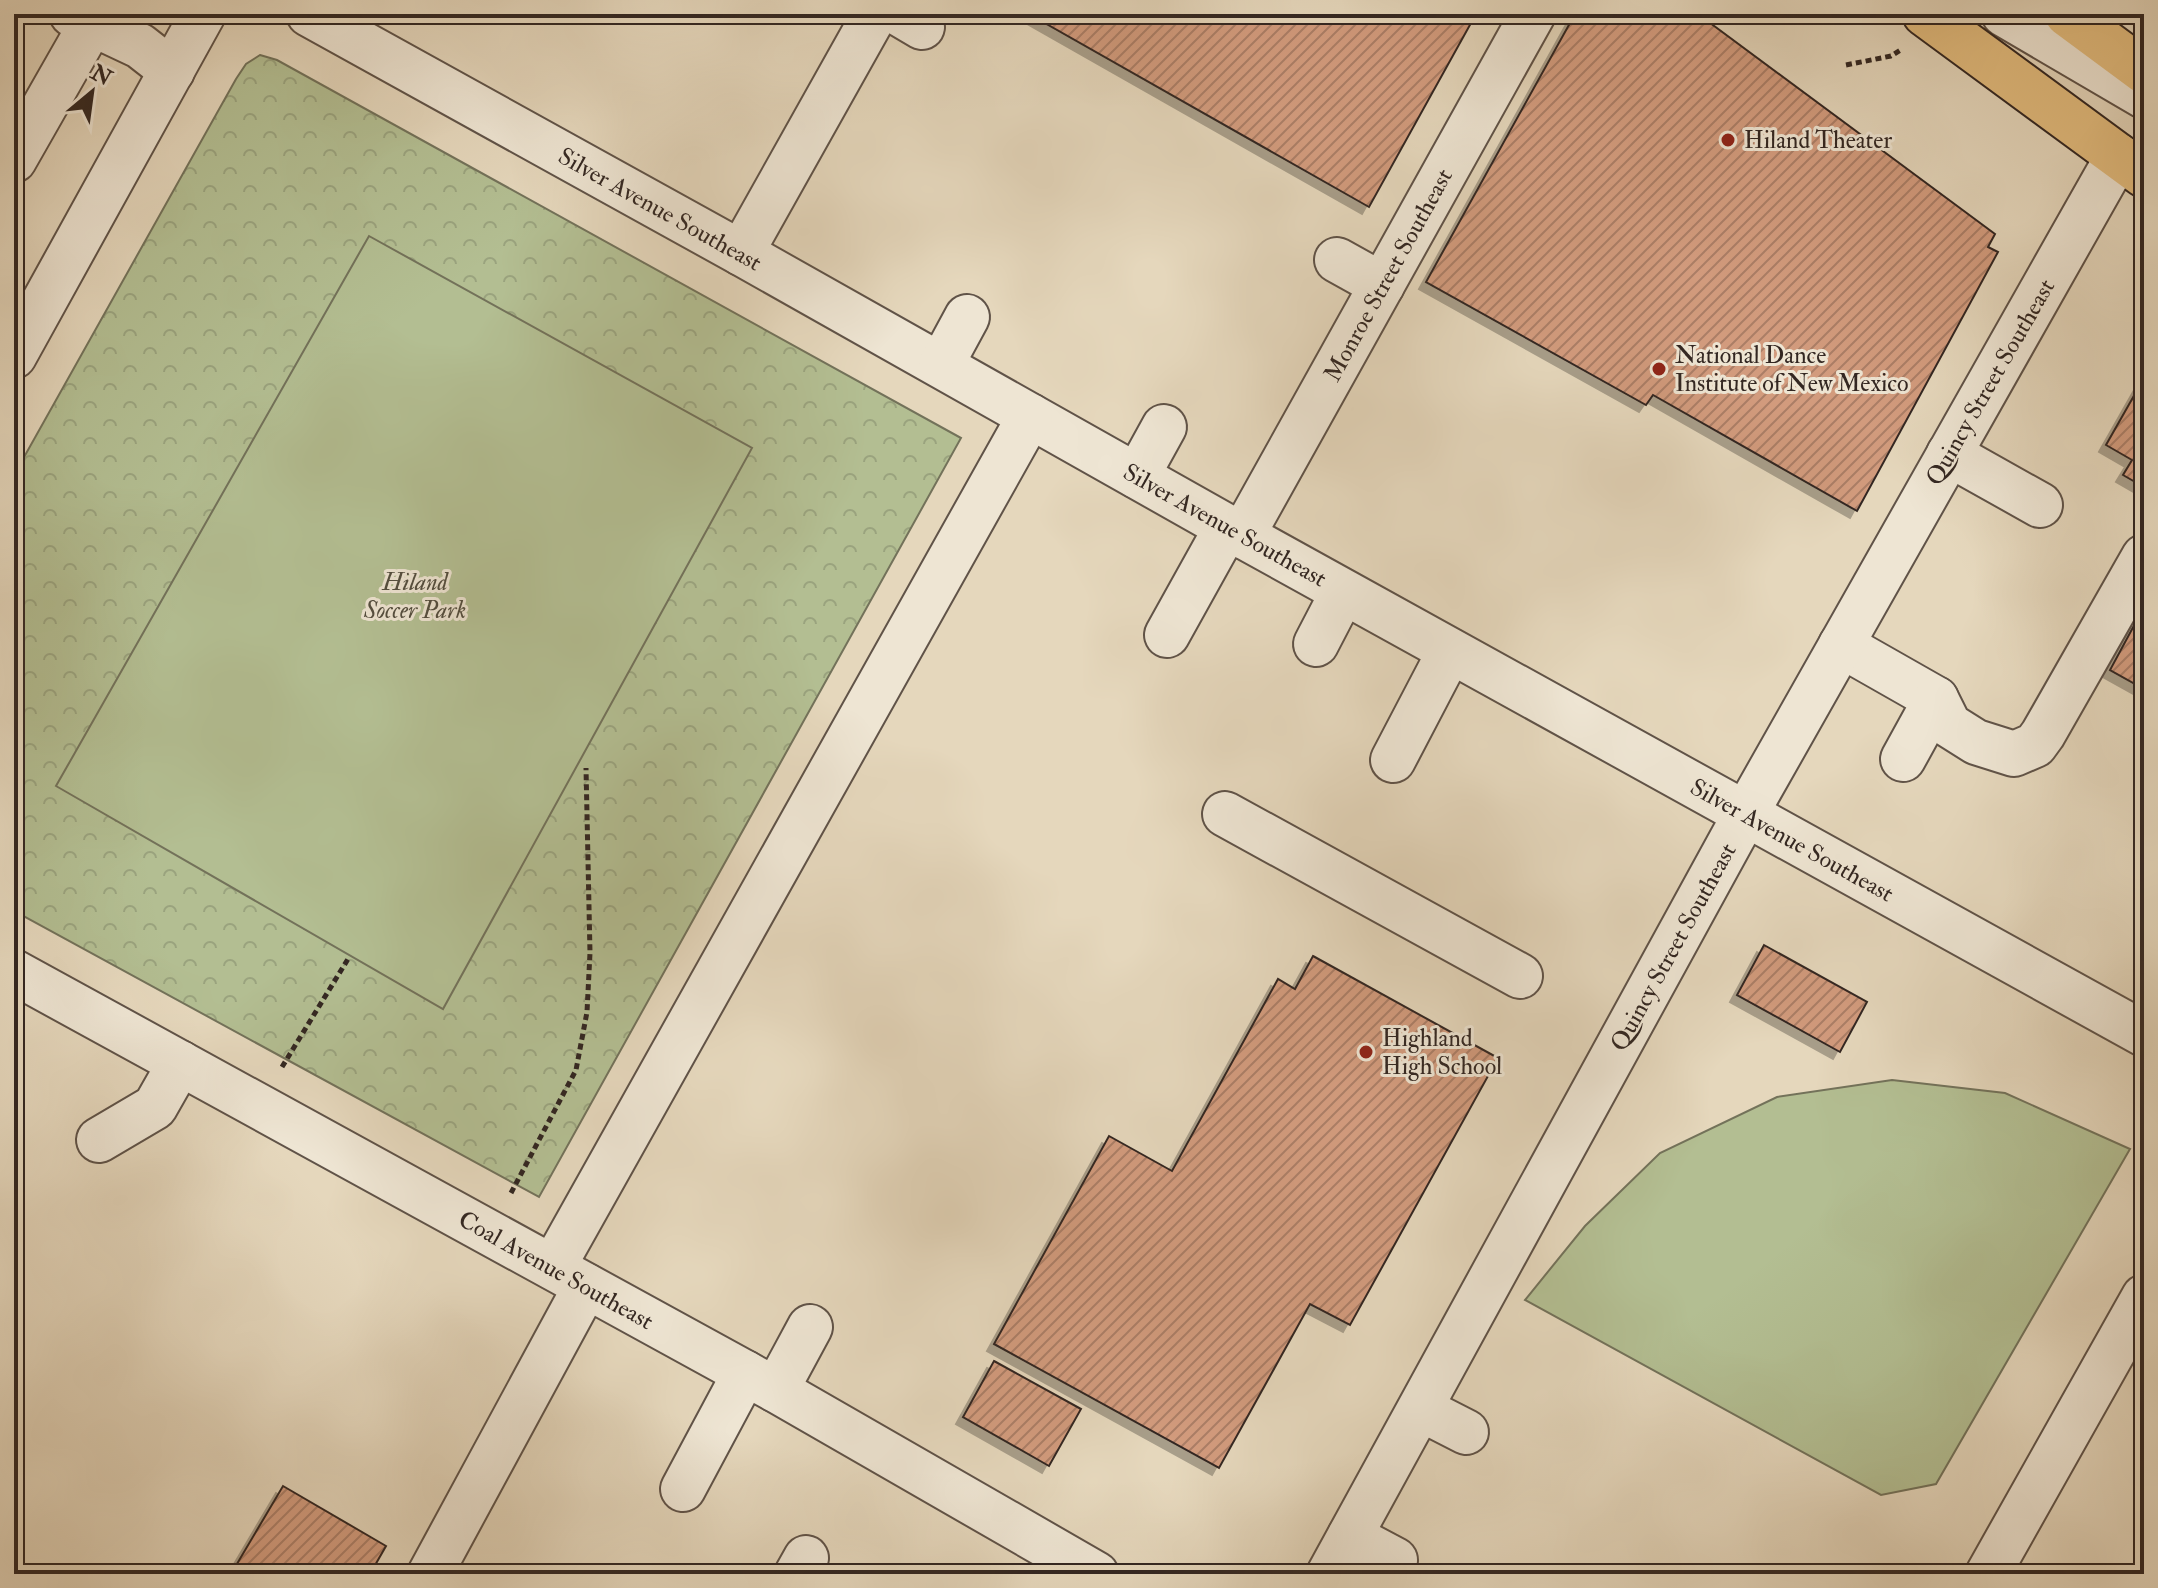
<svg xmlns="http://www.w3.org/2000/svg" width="2158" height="1588" font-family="'IM FELL Double Pica',serif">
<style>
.park{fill:url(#park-crowns);stroke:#73725a;stroke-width:2}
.pitch{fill:#b3be92;stroke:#73725a;stroke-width:2}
.building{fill:url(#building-hatch);stroke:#332722;stroke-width:2;filter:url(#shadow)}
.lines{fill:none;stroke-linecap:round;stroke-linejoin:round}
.minor-casing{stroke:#605348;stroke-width:48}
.major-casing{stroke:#332722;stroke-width:48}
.path{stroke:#332722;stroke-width:5;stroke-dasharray:6 4;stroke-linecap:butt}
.minor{stroke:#eee5d3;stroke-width:44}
.major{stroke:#e2bc7e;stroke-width:44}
.poi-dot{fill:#8f2418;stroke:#eee5d3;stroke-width:3}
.labels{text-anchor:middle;stroke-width:6;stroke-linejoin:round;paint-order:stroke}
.poi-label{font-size:24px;fill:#332722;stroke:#eee5d3;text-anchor:start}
.street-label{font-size:24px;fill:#332722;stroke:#eee5d3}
.park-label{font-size:24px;font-style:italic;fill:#534d3e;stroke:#eee5d3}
</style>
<defs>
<pattern id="park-crowns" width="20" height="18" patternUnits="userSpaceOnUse" patternTransform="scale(2)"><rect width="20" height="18" fill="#b3be92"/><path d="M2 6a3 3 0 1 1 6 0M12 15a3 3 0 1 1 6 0" fill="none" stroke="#9aa37e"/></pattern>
<pattern id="building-hatch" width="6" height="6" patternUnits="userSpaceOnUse" patternTransform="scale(2)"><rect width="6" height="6" fill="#d29b7d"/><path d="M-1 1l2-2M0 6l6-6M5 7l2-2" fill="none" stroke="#ab7e66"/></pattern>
<filter id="shadow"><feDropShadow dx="-7" dy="7" stdDeviation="0" flood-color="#0004"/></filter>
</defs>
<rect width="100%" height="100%" fill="#e5d7bc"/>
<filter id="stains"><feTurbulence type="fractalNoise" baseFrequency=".0025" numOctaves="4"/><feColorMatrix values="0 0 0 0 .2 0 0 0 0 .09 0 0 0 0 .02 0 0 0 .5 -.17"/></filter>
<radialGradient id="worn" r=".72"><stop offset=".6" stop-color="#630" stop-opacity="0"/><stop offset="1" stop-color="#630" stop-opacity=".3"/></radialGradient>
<!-- park -->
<polygon class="park" points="260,55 277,60 961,438 539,1197 14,911 14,475 236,79 246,64"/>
<!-- pitch -->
<g class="pitch">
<polygon points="369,236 752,448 443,1009 56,786"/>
<polygon points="1892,1080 2005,1093 2130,1149 1936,1484 1881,1495 1525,1300 1585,1226 1660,1153 1777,1097"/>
</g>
<!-- building -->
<g class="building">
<polygon points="1029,14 1476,14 1369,207"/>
<polygon points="1575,14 1698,14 1995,234 1988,247 1998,252 1857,511 1653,395 1646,405 1426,282"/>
<polygon points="2144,378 2144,487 2123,475 2132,460 2106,445"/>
<polygon points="2144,607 2144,689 2110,670"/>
<polygon points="1764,945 1867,1002 1840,1052 1737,995"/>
<polygon points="1313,956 1498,1058 1350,1325 1310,1304 1219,1468 994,1344 1109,1136 1172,1171 1278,979 1295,989"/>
<polygon points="994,1361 1081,1409 1049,1466 963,1417"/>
<polygon points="283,1486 386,1546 370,1574 231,1574"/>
</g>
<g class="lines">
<defs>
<g id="minor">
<polyline points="72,14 140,46 172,71"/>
<polyline points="309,14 741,253 1227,527 2144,1034"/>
<polyline points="900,14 922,27"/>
<polyline points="2004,14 2144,96"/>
<polyline points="14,160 92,23"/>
<polyline points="741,253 875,14"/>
<polyline points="1337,260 1382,285"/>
<polyline points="14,356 203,14"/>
<polyline points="941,365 967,317"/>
<polyline points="1949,454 2040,505"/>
<polyline points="1137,476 1164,427"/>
<polyline points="1242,536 1533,14"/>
<polyline points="1167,635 1227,527"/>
<polyline points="1316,644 1343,592"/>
<polyline points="1841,645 1936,699 1949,725 1976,742 2014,754 2035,745 2043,734 2144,557"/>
<polyline points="1903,759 1936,699"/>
<polyline points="1393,760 1450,651"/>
<polyline points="1225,814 1520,976"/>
<polyline points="14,972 776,1390 1096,1574"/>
<polyline points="99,1140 155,1107 180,1063"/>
<polyline points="553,1267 1030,416"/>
<polyline points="776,1390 810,1327"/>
<polyline points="1421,1409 1466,1432"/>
<polyline points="683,1489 745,1373"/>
<polyline points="1350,1536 1395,1560"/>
<polyline points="430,1574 586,1286"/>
<polyline points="797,1574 806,1558"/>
<polyline points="1329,1574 1745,815 2118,156"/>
<polyline points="1988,1574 2144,1297"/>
</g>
<g id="major">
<polyline points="1925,14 2144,175"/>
<polyline points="2067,14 2144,71"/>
</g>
</defs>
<!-- minor casing -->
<use href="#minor" class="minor-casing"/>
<!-- major casing -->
<use href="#major" class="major-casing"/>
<!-- path -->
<g class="path">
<polyline points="1846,65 1891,56 1902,49"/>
<polyline points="282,1067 348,959"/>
<polyline points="511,1193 576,1070 587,1012 590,953 586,768"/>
</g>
<!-- minor -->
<use href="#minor" class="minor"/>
<!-- major -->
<use href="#major" class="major"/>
</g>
<!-- markers -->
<g class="poi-dot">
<circle cx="1728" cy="140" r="8"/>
<circle cx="1659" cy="369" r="8"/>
<circle cx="1366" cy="1052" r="8"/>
</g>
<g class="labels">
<!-- poi labels -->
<g class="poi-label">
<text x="1744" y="148">Hiland Theater</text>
<text x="1675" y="363">National Dance<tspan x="1675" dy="28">Institute of New Mexico</tspan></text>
<text x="1382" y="1046">Highland<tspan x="1382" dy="28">High School</tspan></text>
</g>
<!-- street labels -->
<g class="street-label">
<text transform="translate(660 209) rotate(29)" y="8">Silver Avenue Southeast</text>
<text transform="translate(1388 275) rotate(-61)" y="8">Monroe Street Southeast</text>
<text transform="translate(1990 382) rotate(-60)" y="8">Quincy Street Southeast</text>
<text transform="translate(1225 525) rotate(29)" y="8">Silver Avenue Southeast</text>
<text transform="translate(1792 840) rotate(29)" y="8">Silver Avenue Southeast</text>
<text transform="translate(1673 947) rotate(-61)" y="8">Quincy Street Southeast</text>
<text transform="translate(556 1270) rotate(29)" y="8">Coal Avenue Southeast</text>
</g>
<!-- park labels -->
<g class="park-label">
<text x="415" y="590">Hiland<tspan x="415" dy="28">Soccer Park</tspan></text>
</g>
</g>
<!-- margin -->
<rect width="2158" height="1588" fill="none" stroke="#e5d7bc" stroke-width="48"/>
<rect x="16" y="16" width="2126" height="1556" fill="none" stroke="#332722" stroke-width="4"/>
<rect x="24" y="24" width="2110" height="1540" fill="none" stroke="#332722" stroke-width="2"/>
<!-- north arrow -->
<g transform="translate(92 92) rotate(29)" stroke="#eee5d3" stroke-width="6" paint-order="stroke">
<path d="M0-6L14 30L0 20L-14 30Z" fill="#332722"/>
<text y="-12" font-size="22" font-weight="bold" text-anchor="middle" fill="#332722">N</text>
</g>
<rect width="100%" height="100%" filter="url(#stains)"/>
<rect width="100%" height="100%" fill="url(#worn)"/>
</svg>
